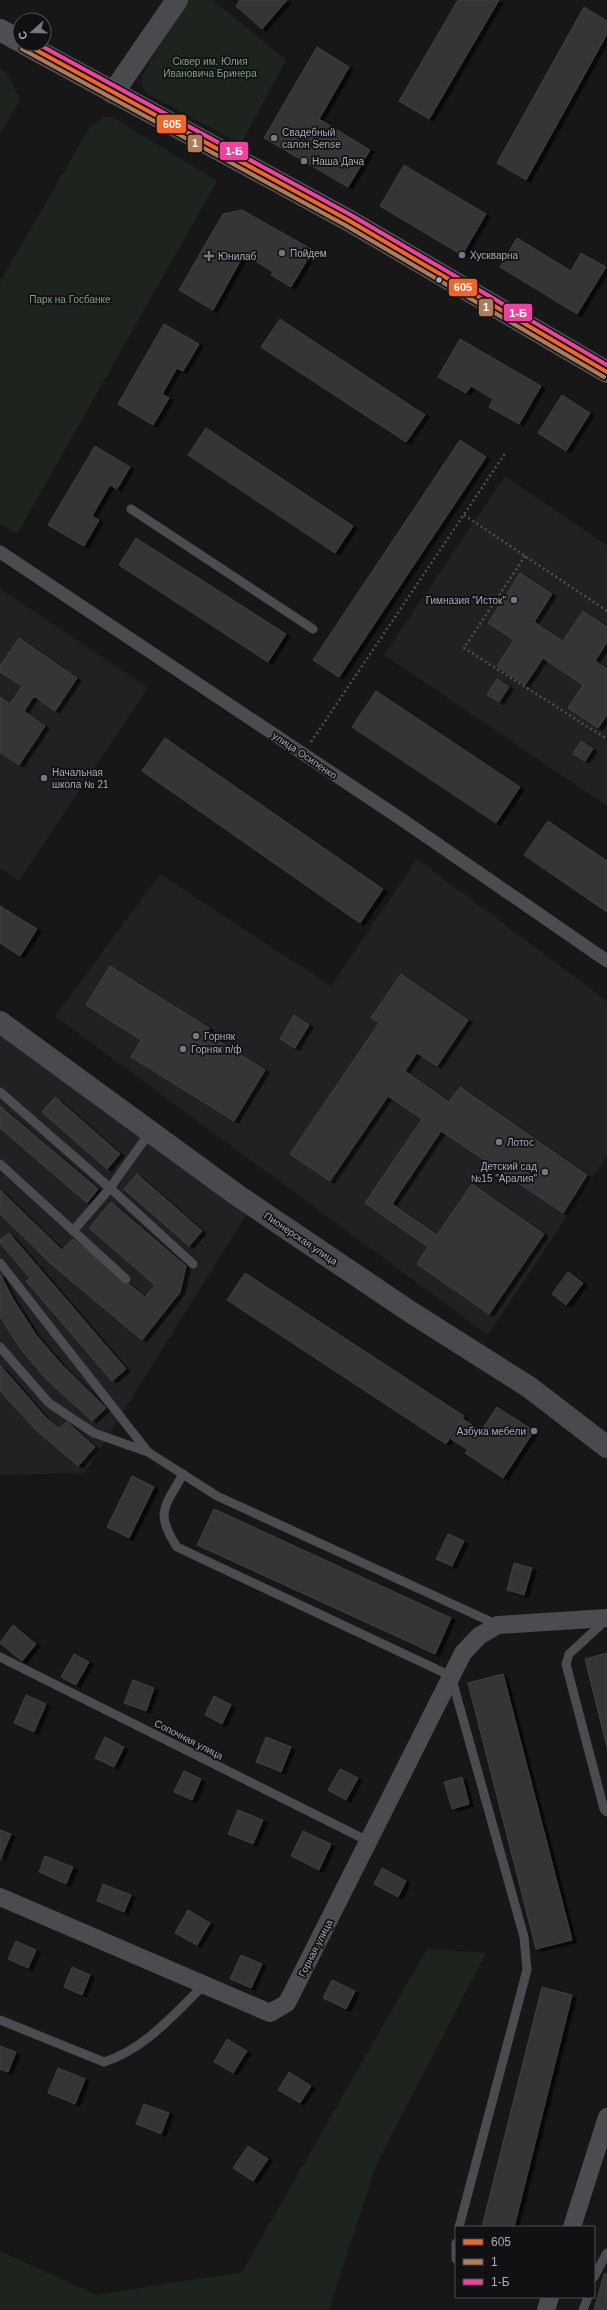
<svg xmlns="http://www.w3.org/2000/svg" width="607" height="2310" font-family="Arial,sans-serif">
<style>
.built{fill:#212123}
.green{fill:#1d241e}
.building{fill:#353536;stroke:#3f4043;filter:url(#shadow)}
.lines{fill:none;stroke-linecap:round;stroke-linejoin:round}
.path{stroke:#4d4e52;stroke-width:2.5;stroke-dasharray:2 3;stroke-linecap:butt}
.service{stroke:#4b4c50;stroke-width:9}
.pedestrian{stroke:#4b4c50;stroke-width:13}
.minor{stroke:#4b4c50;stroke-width:18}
.secondary{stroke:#4a4a4e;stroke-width:22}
.primary{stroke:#4d4f52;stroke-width:22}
.bus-1-casing{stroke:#111113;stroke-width:7}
.bus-2-casing{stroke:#111113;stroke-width:7}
.bus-3-casing{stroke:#111113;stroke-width:7}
.bus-1{stroke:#f26522;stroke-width:4}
.bus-2{stroke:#b07c57;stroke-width:4}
.bus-3{stroke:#f240a1;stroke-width:4}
.poi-dot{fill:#757880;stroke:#111113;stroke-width:1.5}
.bus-dot{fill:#a8adb8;stroke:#111113;stroke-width:1.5}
.labels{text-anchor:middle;stroke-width:3.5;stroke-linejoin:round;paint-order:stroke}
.park-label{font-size:10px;fill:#7fa381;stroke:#111113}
.poi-label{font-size:10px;fill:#a8adb8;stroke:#111113;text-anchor:start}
.street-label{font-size:10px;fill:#a8adb8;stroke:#111113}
.line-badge{stroke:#111113;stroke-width:1.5}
.badge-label{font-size:11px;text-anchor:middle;font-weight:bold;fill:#fff}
</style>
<defs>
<filter id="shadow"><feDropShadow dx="4.5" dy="2.5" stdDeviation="0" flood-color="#0009"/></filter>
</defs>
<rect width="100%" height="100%" fill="#171717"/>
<!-- built -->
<g class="built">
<polygon points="505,476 607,545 607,806 384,655"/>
<polygon points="0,589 148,688 19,881 0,868"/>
<polygon points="417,859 607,1001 607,1156 488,1335 55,1016 160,874 331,986"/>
<polygon points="0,1032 248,1212 85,1473 0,1475"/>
</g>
<!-- green -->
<g class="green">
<polygon points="186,0 213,0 286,60 241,144 148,94 142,86 142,76"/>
<polygon points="0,69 7,73 20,100 0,134"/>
<polygon points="105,117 114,118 217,181 17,534 0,524 0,282 90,127"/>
<polygon points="427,1949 486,1953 376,2165 329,2310 0,2310 0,2251 96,2295 242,2272"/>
</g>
<!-- building -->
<g class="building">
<polygon points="240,0 287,0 262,29 236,6"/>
<polygon points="458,0 499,0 429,119 399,101"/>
<polygon points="584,7 607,21 607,34 526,180 497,163"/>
<polygon points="317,47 349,67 319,119 370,150 348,187 264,138"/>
<polygon points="404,165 486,214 462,255 380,206"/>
<polygon points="242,210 313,250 291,287 271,275 273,272 244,254 213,310 179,290 223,214"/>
<polygon points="517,238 571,271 581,253 606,267 577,314 500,267"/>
<polygon points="280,319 425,415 406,442 261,347"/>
<polygon points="164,324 199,344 183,371 177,368 162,394 169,398 153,425 118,404"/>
<polygon points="460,339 541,386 519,424 489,407 493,399 471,386 466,393 438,377"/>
<polygon points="562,395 590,413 566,451 538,433"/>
<polygon points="206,428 353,526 335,553 188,455"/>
<polygon points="460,440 486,457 339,677 313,660"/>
<polygon points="95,446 130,467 117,489 110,485 92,516 99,520 84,546 48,525"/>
<polygon points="136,538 286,634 268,662 119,565"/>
<polygon points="520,573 552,594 534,622 563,641 583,611 607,627 607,642 595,661 607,669 607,715 598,728 568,708 583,685 543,658 525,685 497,666 514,640 488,623"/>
<polygon points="19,638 77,678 55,711 34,696 24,711 45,726 19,765 0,752 0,697 10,704 22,686 0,672 0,666"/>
<polygon points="497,679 509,687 499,702 487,695"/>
<polygon points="376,691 520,787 496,823 352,727"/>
<polygon points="165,738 383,889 360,923 142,771"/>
<polygon points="581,741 593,749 585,761 573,754"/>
<polygon points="548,821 607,861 607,912 524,855"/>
<polygon points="0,906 37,929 20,956 0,943"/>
<polygon points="110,966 209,1028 206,1033 265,1070 234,1121 131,1057 141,1040 86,1005"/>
<polygon points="401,974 468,1020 437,1066 417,1053 405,1071 449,1102 460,1087 587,1175 563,1213 441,1131 392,1204 437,1235 472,1184 544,1234 489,1314 417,1264 428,1247 365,1203 422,1119 388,1096 330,1181 290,1154 379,1023 371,1018"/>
<polygon points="294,1015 309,1025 295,1048 280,1039"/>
<polygon points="55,1097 120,1154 107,1169 42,1112"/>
<polygon points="0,1106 98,1189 87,1203 0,1128"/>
<polygon points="137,1174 202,1231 189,1246 124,1189"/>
<polygon points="0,1190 62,1250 73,1239 145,1297 155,1285 89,1228 111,1202 186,1266 180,1292 142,1340 51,1264 0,1214"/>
<polygon points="9,1233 126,1369 112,1381 26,1281 30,1278 0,1243 0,1240"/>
<polygon points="568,1272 583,1283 566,1305 552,1294"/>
<polygon points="245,1273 464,1416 446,1444 227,1300"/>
<polygon points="0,1274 13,1299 36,1335 62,1365 106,1408 92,1421 45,1378 20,1348 0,1317"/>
<polygon points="0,1365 47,1419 59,1428 67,1422 95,1447 78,1466 36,1430 0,1391"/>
<polygon points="497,1407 534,1431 503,1478 465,1453 468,1450 451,1439 463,1419 481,1431"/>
<polygon points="132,1476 154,1487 129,1538 107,1527"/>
<polygon points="214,1509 451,1618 435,1654 197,1545"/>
<polygon points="448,1534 464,1541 452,1566 436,1559"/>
<polygon points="514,1563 532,1568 524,1595 507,1590"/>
<polygon points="13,1625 36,1644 22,1661 0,1643"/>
<polygon points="607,1653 607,1747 585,1659"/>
<polygon points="74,1654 89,1662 76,1685 61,1677"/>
<polygon points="503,1674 572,1940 536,1949 468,1683"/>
<polygon points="133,1680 154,1688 146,1711 124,1703"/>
<polygon points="26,1695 46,1704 34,1732 14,1723"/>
<polygon points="214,1696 231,1705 222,1724 205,1715"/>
<polygon points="105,1737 124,1747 114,1767 95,1758"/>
<polygon points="266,1737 291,1747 281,1772 256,1762"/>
<polygon points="340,1769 358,1778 346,1800 328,1790"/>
<polygon points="184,1771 201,1779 192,1800 174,1792"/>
<polygon points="462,1777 469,1804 452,1809 444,1782"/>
<polygon points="238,1810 263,1820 253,1844 228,1834"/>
<polygon points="0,1830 11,1834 0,1860"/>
<polygon points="303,1831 331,1844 319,1870 291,1856"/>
<polygon points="45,1856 73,1867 66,1884 39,1872"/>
<polygon points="382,1868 406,1881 398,1897 374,1884"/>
<polygon points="103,1884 131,1895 124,1912 97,1901"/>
<polygon points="188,1910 210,1923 197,1945 175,1933"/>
<polygon points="16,1941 36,1950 28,1968 8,1959"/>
<polygon points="241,1955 262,1964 251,1988 230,1979"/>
<polygon points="72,1967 90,1975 82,1995 64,1987"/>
<polygon points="332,1980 355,1991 346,2009 323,1998"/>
<polygon points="542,1987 572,1995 514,2227 482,2227"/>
<polygon points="227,2039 247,2051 233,2073 214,2062"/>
<polygon points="0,2046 16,2052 8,2072 0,2069"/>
<polygon points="58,2068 85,2079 75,2104 48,2093"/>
<polygon points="289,2072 311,2086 300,2103 278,2090"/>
<polygon points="144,2104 169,2113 161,2134 136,2124"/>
<polygon points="248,2146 268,2159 253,2181 233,2168"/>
<polygon points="604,2274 607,2274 607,2310 594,2310"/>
</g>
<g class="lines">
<!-- path -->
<g class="path">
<polyline points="464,515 607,611"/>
<polyline points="525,556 464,648 607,739"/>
<polyline points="311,742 506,452"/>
</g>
<!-- service -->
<g class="service">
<polyline points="131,509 313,629"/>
<polyline points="0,1092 110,1188 193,1264"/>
<polyline points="0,1164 126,1279"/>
<polyline points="73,1231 110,1188 150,1132"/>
<polyline points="0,1263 148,1452 217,1496 498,1625"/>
<polyline points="0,1347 49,1403 94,1433 148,1452"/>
<path d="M183 1474C165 1507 154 1512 177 1547L451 1676 524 1937 527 1970 459 2227"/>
<polyline points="606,1620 569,1654 566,1664 604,1809 607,1812"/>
<polyline points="0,1657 368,1841"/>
<path d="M0 2020 104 2062C145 2049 174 2014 204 1985"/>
<polyline points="456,2243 456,2259"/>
<polyline points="594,2277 607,2253"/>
<polyline points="583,2310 588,2297"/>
</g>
<!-- pedestrian -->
<polyline class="pedestrian" points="0,552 404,821 607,961"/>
<!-- minor -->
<g class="minor">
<polyline points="0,1897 270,2013 287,2003 463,1653 479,1636 498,1625 607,1618"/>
<polyline points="572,2227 607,2117"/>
<polyline points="546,2310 550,2297"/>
</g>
<!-- secondary -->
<g class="secondary">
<polyline points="113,93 177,0"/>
<polyline points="0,1022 237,1195 409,1311 529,1387 607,1447"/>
</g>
<!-- primary -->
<g class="primary">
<polyline points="0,30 20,41"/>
<polyline points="25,44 348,220 607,372"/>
</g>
<defs>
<polyline id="bus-1" points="25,44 348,220 607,372"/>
<polyline id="bus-2" points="22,49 345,225 604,377"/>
<polyline id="bus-3" points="38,44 351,215 607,365"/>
</defs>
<!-- bus-1 casing -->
<use href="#bus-1" class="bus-1-casing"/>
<!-- bus-2 casing -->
<use href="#bus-2" class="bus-2-casing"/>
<!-- bus-3 casing -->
<use href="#bus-3" class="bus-3-casing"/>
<!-- bus-1 -->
<use href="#bus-1" class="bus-1"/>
<!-- bus-2 -->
<use href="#bus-2" class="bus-2"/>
<!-- bus-3 -->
<use href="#bus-3" class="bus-3"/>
</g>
<!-- markers -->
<g class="poi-dot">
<circle cx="274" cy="138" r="4"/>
<circle cx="304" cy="161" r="4"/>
<circle cx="282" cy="253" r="4"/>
<circle cx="462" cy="255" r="4"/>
<path d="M207 250h4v4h4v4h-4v4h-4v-4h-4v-4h4z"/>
<circle cx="514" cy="600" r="4"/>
<circle cx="44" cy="778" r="4"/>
<circle cx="196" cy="1036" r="4"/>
<circle cx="183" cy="1049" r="4"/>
<circle cx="499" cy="1142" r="4"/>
<circle cx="545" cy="1172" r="4"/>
<circle cx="534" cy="1431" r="4"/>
</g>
<circle class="bus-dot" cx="439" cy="280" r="3.5"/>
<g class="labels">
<!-- park labels -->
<g class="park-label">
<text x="210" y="65">Сквер им. Юлия<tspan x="210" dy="12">Ивановича Бринера</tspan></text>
<text x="70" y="303">Парк на Госбанке</text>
</g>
<!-- poi labels -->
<g class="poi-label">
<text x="282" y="136">Свадебный<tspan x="282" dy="12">салон Sense</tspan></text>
<text x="312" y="165">Наша Дача</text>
<text x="290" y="257">Пойдем</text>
<text x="470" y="259">Хускварна</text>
<text x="218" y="260">Юнилаб</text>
<text x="506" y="604" text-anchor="end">Гимназия "Исток"</text>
<text x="52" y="776">Начальная<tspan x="52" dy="12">школа № 21</tspan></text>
<text x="204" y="1040">Горняк</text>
<text x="191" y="1053">Горняк п/ф</text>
<text x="507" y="1146">Лотос</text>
<text x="537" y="1170" text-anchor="end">Детский сад<tspan x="537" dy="12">№15 "Аралия"</tspan></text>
<text x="526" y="1435" text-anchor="end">Азбука мебели</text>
</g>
<!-- street labels -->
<g class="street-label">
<text transform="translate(305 755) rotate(34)" y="4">улица Осипенко</text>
<text transform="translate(301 1238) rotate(34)" y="4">Пионерская улица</text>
<text transform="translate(189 1739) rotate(27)" y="4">Сопочная улица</text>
<text transform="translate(315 1948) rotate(-63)" y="4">Горная улица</text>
</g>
</g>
<g class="line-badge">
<rect x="156" y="114" width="31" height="20" rx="4" fill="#f26522"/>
<rect x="187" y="134" width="16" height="19" rx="4" fill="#b07c57"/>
<rect x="219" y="141" width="30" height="20" rx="4" fill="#f240a1"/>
<rect x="448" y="278" width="30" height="19" rx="4" fill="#f26522"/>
<rect x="478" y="298" width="16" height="19" rx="4" fill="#b07c57"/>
<rect x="503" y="303" width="30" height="19" rx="4" fill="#f240a1"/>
</g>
<g class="badge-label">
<text x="172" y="128">605</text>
<text x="195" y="147">1</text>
<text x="234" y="155">1-Б</text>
<text x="463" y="291">605</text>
<text x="486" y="311">1</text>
<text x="518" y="317">1-Б</text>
</g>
<!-- legend -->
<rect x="455" y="2226" width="140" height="72" fill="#111113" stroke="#4d4f55"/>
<rect x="463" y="2239" width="20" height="6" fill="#f26522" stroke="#4d4f55"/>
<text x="491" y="2246" font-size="12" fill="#a8adb8">605</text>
<rect x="463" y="2259" width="20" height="6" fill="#b07c57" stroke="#4d4f55"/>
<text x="491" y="2266" font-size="12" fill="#a8adb8">1</text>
<rect x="463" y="2279" width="20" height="6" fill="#f240a1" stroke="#4d4f55"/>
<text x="491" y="2286" font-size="12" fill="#a8adb8">1-Б</text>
<!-- north arrow -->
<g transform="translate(32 32) rotate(250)"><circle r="19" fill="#111113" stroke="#4d4f55"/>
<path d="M0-3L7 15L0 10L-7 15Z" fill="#757880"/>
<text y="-6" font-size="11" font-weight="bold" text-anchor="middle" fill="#a8adb8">С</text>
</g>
</svg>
